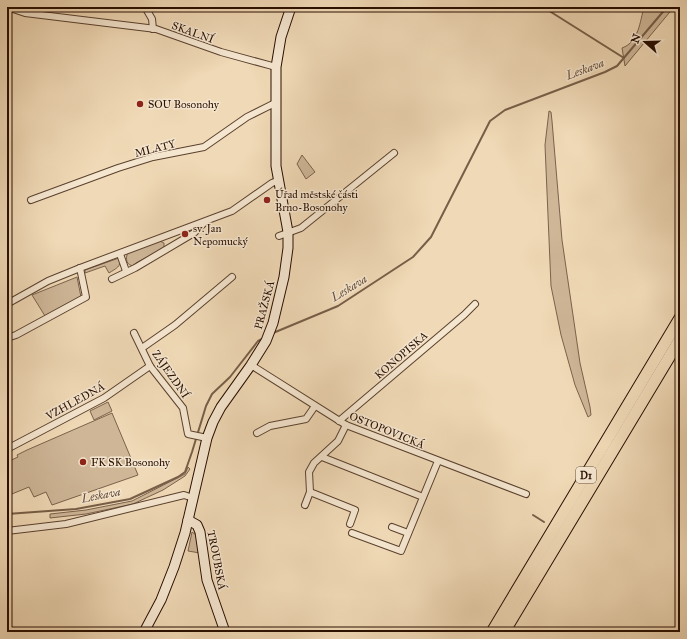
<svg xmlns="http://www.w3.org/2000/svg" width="687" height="639" font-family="'IM FELL Great Primer',serif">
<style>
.green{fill:#ceb697;stroke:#7b624c}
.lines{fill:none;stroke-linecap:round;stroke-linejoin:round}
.stream{stroke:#775e48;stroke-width:2}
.street-casing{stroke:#5a412e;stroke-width:8}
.secondary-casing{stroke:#280e00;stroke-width:11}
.highway-casing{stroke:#280e00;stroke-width:13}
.street{stroke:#f5e6d0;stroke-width:6}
.secondary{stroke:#f5e6d0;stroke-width:9}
.highway{stroke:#f0d9b6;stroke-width:11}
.poi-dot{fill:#8f2418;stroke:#f5e6d0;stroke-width:1.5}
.labels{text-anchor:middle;stroke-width:3;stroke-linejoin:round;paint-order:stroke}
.shield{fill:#f5e6d0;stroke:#664f3e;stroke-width:1}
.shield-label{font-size:10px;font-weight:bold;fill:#280e00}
.street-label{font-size:11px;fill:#280e00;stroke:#f5e6d0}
.poi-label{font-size:11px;fill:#280e00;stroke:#f5e6d0;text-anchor:start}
.water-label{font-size:12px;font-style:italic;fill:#634a36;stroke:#f5e6d0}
</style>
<rect width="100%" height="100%" fill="#f0d9b6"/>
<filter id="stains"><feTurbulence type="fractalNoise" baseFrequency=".005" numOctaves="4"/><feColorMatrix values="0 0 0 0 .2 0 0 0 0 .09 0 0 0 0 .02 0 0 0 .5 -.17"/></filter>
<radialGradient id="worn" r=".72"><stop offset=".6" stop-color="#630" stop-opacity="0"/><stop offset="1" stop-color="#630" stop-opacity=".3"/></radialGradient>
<!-- green -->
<g class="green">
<path d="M644 7H674L625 66 622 48C639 42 640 21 644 7Z"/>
<polygon points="549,111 551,112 552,121 562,240 580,363 590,407 591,415 588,417 575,385 561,335 551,286 545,145"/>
<polygon points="302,155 315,172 306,179 297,164"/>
<path d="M160 241 164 243V248L136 263 135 266C126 266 125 259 128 252Z"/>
<path d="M119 258C123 266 115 269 109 273L105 266 85 273V270Z"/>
<polygon points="77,277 81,297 45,316 32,295"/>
<polygon points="108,402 112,411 94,420 90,411"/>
<polygon points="112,413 138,475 52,505 46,492 34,497 29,487 7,496 7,462 18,457 17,455 27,450"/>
<polygon points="188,467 190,469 185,476 163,490 133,504 86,514 50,518 50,514 86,510 132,501 185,474"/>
<polygon points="192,532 196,535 200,553 188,551"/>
</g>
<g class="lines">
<!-- stream -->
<g class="stream">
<polyline points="543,7 624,58"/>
<polyline points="646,9 666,7"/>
<polyline points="273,333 338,306 413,257 431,237 490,121 505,110 605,72 617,66 667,7"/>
<polyline points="7,514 76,509 130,499 178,477 185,472 192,452 206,406 212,394 230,377 258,341 264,338"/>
<polyline points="533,515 544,522"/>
</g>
<defs>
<g id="street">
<polyline points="7,7 25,13 156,29 221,52 276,67"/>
<polyline points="145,7 152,19 153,29"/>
<polyline points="31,200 118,168 153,157 204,147 247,117 277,102"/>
<polyline points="279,236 301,228 394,153"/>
<polyline points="120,254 126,271"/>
<polyline points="112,279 135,268 194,233 204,223"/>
<polyline points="7,304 48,281 80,268 232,211 272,183 277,181"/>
<polyline points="134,333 150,366 183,408 188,434 207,438"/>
<polyline points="7,338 16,335 86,297 80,268"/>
<polyline points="142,348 175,325 232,277"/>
<polyline points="251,365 346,425 526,494"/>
<polyline points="339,421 464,315 475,304"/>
<polyline points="257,433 270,426 306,419 315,406"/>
<polyline points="7,449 104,398 150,366"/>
<polyline points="322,457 423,497"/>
<polyline points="310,492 355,510 350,524"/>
<polyline points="305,505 310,492 309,472 314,463 338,441 346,425"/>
<polyline points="392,527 408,533"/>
<polyline points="7,531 66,524 184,495 193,498"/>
<polyline points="352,533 401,551 438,461"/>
</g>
<g id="secondary">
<polyline points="188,520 197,525 200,532 207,580 225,632"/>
<polyline points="144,632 161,600 174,567 185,533 207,438 213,422 221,407 251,365 266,341 273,323 284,277 288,248 288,232 276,166 276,67 281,37 291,7"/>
</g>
<g id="highway">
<polyline points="492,632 680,318"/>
<polyline points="504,632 680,339"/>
</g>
</defs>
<!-- street casing -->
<use href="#street" class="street-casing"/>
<!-- secondary casing -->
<use href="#secondary" class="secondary-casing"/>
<!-- highway casing -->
<use href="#highway" class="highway-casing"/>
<!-- street -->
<use href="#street" class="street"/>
<!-- secondary -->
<use href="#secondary" class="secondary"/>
<!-- highway -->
<use href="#highway" class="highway"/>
</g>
<!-- markers -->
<g class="poi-dot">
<circle cx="140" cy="104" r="4"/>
<circle cx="267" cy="200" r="4"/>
<circle cx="185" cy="234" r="4"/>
<circle cx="83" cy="462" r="4"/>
</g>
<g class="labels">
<!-- shield labels -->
<rect class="shield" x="576" y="467" width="20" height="16" rx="3"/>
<g class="shield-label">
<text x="586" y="479">D1</text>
</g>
<!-- street labels -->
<g class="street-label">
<text transform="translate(193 32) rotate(20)" y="4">SKALNÍ</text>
<text transform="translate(155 148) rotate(-14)" y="4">MLATY</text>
<text transform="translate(264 305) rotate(-75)" y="4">PRAŽSKÁ</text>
<text transform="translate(401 355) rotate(-41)" y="4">KONOPISKA</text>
<text transform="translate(171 374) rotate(55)" y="4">ZÁJEZDNÍ</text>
<text transform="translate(75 401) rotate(-29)" y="4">VZHLEDNÁ</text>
<text transform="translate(387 430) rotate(22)" y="4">OSTOPOVICKÁ</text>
<text transform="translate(217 560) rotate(79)" y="4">TROUBSKÁ</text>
</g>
<!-- poi labels -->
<g class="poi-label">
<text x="148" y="108">SOU Bosonohy</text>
<text x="275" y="198">Úřad městské části<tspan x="275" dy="13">Brno-Bosonohy</tspan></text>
<text x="193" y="232">sv. Jan<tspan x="193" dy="13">Nepomucký</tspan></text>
<text x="91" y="466">FK SK Bosonohy</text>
</g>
<!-- water labels -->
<g class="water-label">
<text transform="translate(585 69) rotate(-21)" y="4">Leskava</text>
<text transform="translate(349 288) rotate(-32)" y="4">Leskava</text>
<text transform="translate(101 495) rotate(-11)" y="4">Leskava</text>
</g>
</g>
<!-- margin -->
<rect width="687" height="639" fill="none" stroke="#f0d9b6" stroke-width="24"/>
<rect x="8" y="8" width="671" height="623" fill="none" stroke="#280e00" stroke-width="2"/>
<rect x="12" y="12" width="663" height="615" fill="none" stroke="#280e00"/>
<!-- north arrow -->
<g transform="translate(645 42) rotate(290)" stroke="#f5e6d0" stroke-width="3" paint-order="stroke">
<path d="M0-3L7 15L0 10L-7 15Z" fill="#280e00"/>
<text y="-6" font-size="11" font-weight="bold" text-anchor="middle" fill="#280e00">N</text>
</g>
<rect width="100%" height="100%" filter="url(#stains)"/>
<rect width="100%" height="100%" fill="url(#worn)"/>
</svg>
